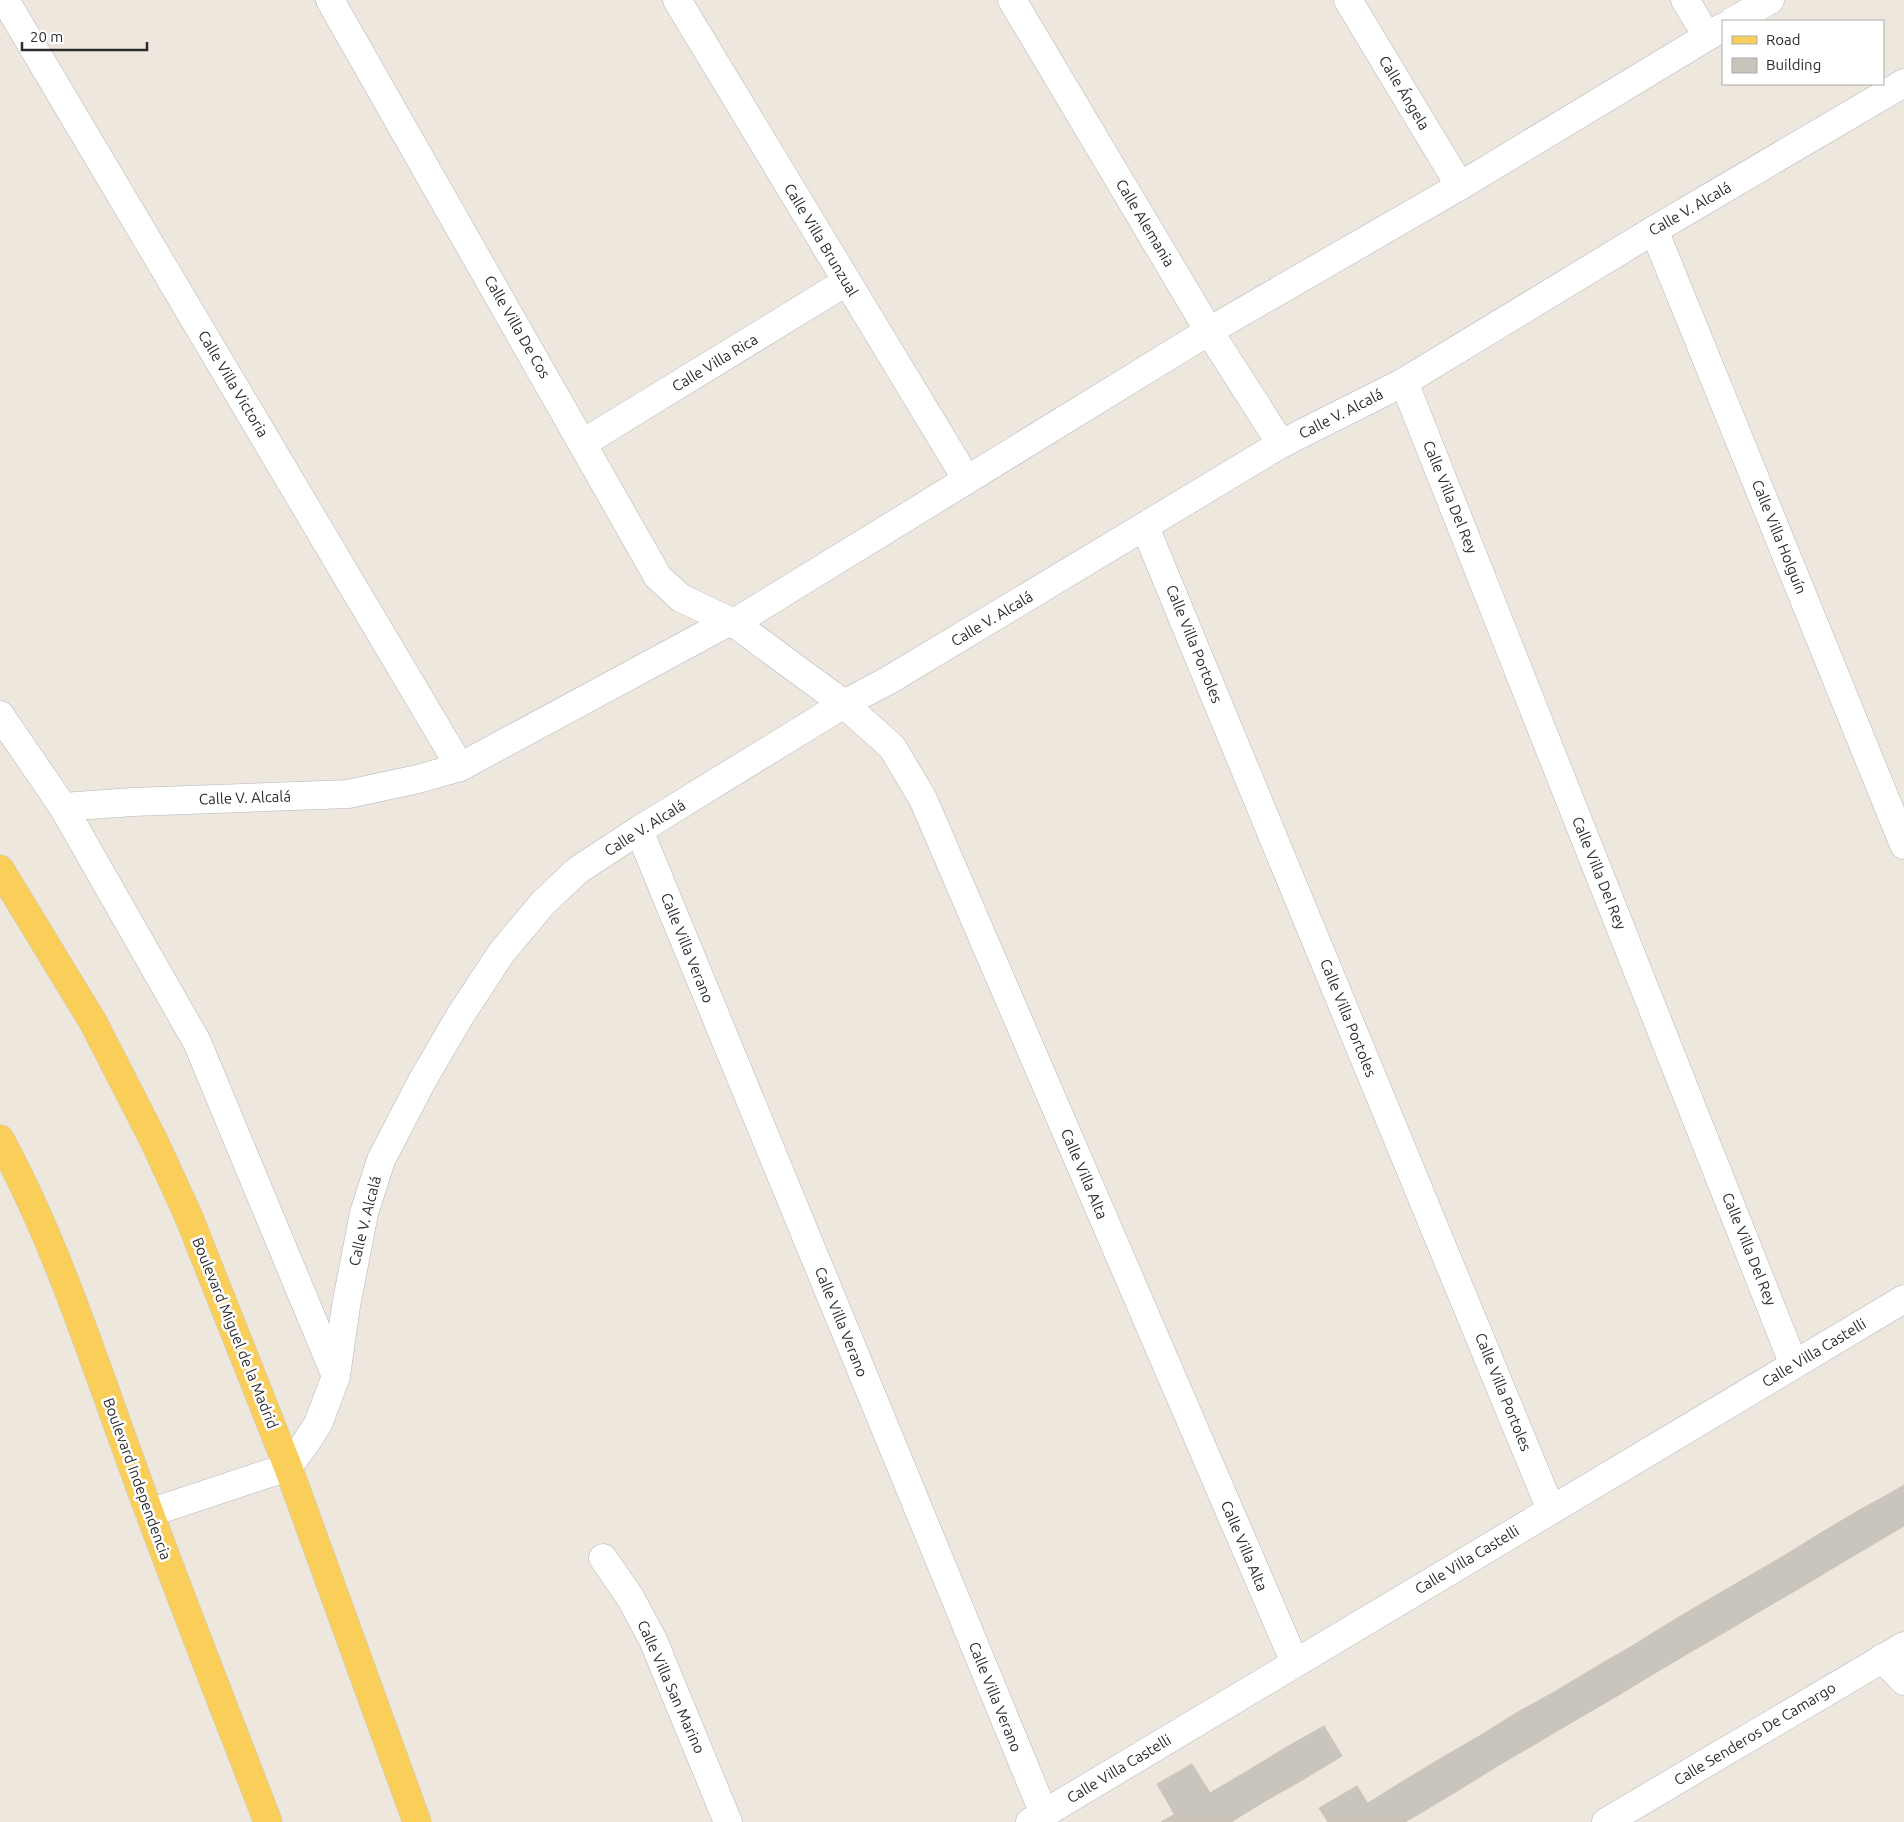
<svg xmlns="http://www.w3.org/2000/svg" width="1904" height="1822" font-family="Ubuntu,sans-serif">
<style>
.building{fill:#c9c5bc;stroke:#cac3b7}
.lines{fill:none;stroke-linecap:round;stroke-linejoin:round}
.minor-casing{stroke:#b2b5c0;stroke-width:29}
.major-casing{stroke:#c8c8c8;stroke-width:29}
.minor{stroke:#fff;stroke-width:28}
.major{stroke:#f9ce59;stroke-width:28}
.labels{text-anchor:middle;stroke-width:5;stroke-linejoin:round;paint-order:stroke}
.street-label{font-size:15px;fill:#2c2c2c;stroke:#fff}
</style>
<rect width="100%" height="100%" fill="#eee7de"/>
<!-- building -->
<g class="building">
<polygon points="1904,1485 1904,1508 1894,1491"/>
<polygon points="1894,1491 1904,1508 1904,1526 1875,1543 1856,1512"/>
<polygon points="1856,1512 1875,1543 1838,1565 1819,1534"/>
<polygon points="1819,1534 1838,1565 1800,1588 1782,1557"/>
<polygon points="1782,1557 1800,1588 1762,1610 1744,1579"/>
<polygon points="1744,1579 1762,1610 1725,1632 1706,1601"/>
<polygon points="1706,1601 1725,1632 1687,1654 1669,1623"/>
<polygon points="1669,1623 1687,1654 1650,1676 1632,1646"/>
<polygon points="1632,1646 1650,1676 1612,1699 1594,1668"/>
<polygon points="1594,1668 1612,1699 1574,1721 1556,1691"/>
<polygon points="1556,1691 1574,1721 1537,1743 1518,1712"/>
<polygon points="1518,1712 1537,1743 1499,1765 1481,1735"/>
<polygon points="1324,1726 1342,1756 1304,1779 1285,1748"/>
<polygon points="1481,1735 1499,1765 1462,1788 1443,1757"/>
<polygon points="1285,1748 1304,1779 1267,1800 1249,1770"/>
<polygon points="1443,1757 1462,1788 1424,1811 1405,1780"/>
<polygon points="1192,1764 1210,1793 1226,1822 1179,1822 1157,1784"/>
<polygon points="1249,1770 1267,1800 1231,1822 1226,1822 1210,1793"/>
<polygon points="1405,1780 1424,1811 1405,1822 1379,1822 1368,1803"/>
<polygon points="1357,1786 1379,1822 1328,1822 1319,1808"/>
<polygon points="1175,1814 1179,1822 1161,1822"/>
</g>
<g class="lines">
<defs>
<g id="minor">
<polyline points="5,0 460,767"/>
<polyline points="330,0 658,577 681,598 734,623 844,704 892,747 923,799 1295,1663"/>
<polyline points="677,0 967,480"/>
<polyline points="1012,0 1209,331 1281,444"/>
<polyline points="1348,0 1460,186"/>
<polyline points="1685,0 1707,36"/>
<polyline points="1733,21 1770,0"/>
<polyline points="1654,230 1904,845"/>
<polyline points="1404,382 1794,1365"/>
<polyline points="583,443 846,282"/>
<polyline points="1145,527 1551,1510"/>
<polyline points="0,715 63,807 197,1042 335,1374"/>
<polyline points="63,807 133,802 348,794 418,779 460,767 723,625 734,623 1209,331 1460,186 1723,27"/>
<polyline points="639,830 1044,1814"/>
<polyline points="149,1513 288,1467 305,1444 318,1424 336,1376 346,1306 364,1213 381,1160 422,1081 460,1016 502,952 543,903 578,870 639,830 844,704 889,680 1281,444 1404,382 1654,230 1904,83"/>
<polyline points="603,1558 630,1597 653,1640 728,1822"/>
<polyline points="1882,1658 1904,1681"/>
<polyline points="1030,1822 1904,1299"/>
<polyline points="1606,1822 1904,1646"/>
</g>
<g id="major">
<polyline points="0,869 93,1022 154,1141 188,1215 288,1467 417,1822"/>
<path d="M0 1139C58 1246 94 1362 136 1476 178 1592 224 1707 268 1822"/>
</g>
</defs>
<!-- minor casing -->
<use href="#minor" class="minor-casing"/>
<!-- major casing -->
<use href="#major" class="major-casing"/>
<!-- minor -->
<use href="#minor" class="minor"/>
<!-- major -->
<use href="#major" class="major"/>
</g>
<g class="labels">
<!-- street labels -->
<g class="street-label">
<text transform="translate(1404 93) rotate(59)" y="5">Calle Ángela</text>
<text transform="translate(1690 209) rotate(-30)" y="5">Calle V. Alcalá</text>
<text transform="translate(1145 223) rotate(59)" y="5">Calle Alemania</text>
<text transform="translate(821 240) rotate(59)" y="5">Calle Villa Brunzual</text>
<text transform="translate(517 327) rotate(60)" y="5">Calle Villa De Cos</text>
<text transform="translate(715 363) rotate(-31)" y="5">Calle Villa Rica</text>
<text transform="translate(233 384) rotate(59)" y="5">Calle Villa Victoria</text>
<text transform="translate(1341 414) rotate(-27)" y="5">Calle V. Alcalá</text>
<text transform="translate(1450 497) rotate(68)" y="5">Calle Villa Del Rey</text>
<text transform="translate(1779 537) rotate(68)" y="5">Calle Villa Holguín</text>
<text transform="translate(992 619) rotate(-31)" y="5">Calle V. Alcalá</text>
<text transform="translate(1194 644) rotate(68)" y="5">Calle Villa Portoles</text>
<text transform="translate(245 798) rotate(-2)" y="5">Calle V. Alcalá</text>
<text transform="translate(645 828) rotate(-32)" y="5">Calle V. Alcalá</text>
<text transform="translate(1599 873) rotate(68)" y="5">Calle Villa Del Rey</text>
<text transform="translate(687 948) rotate(68)" y="5">Calle Villa Verano</text>
<text transform="translate(1348 1018) rotate(68)" y="5">Calle Villa Portoles</text>
<text transform="translate(1084 1174) rotate(67)" y="5">Calle Villa Alta</text>
<text transform="translate(365 1221) rotate(-76)" y="5">Calle V. Alcalá</text>
<text transform="translate(1749 1249) rotate(68)" y="5">Calle Villa Del Rey</text>
<text transform="translate(841 1322) rotate(68)" y="5">Calle Villa Verano</text>
<text transform="translate(235 1333) rotate(68)" y="5">Boulevard Miguel de la Madrid</text>
<text transform="translate(1814 1353) rotate(-31)" y="5">Calle Villa Castelli</text>
<text transform="translate(1503 1392) rotate(68)" y="5">Calle Villa Portoles</text>
<text transform="translate(137 1479) rotate(70)" y="5">Boulevard Independencia</text>
<text transform="translate(1244 1546) rotate(67)" y="5">Calle Villa Alta</text>
<text transform="translate(1467 1560) rotate(-31)" y="5">Calle Villa Castelli</text>
<text transform="translate(671 1687) rotate(66)" y="5">Calle Villa San Marino</text>
<text transform="translate(995 1697) rotate(68)" y="5">Calle Villa Verano</text>
<text transform="translate(1755 1734) rotate(-31)" y="5">Calle Senderos De Camargo</text>
<text transform="translate(1119 1769) rotate(-31)" y="5">Calle Villa Castelli</text>
</g>
</g>
<!-- legend -->
<rect x="1722" y="20" width="162" height="65" fill="#ffffff" stroke="#ababab"/>
<rect x="1732" y="36" width="25" height="8" fill="#f9ce59" stroke="#ababab"/>
<text x="1766" y="45" font-size="15" fill="#2c2c2c">Road</text>
<rect x="1732" y="58" width="25" height="15" fill="#c9c5bc" stroke="#ababab"/>
<text x="1766" y="70" font-size="15" fill="#2c2c2c">Building</text>
<!-- scale -->
<path d="M22 42v8h125v-8" fill="none" stroke="#2c2c2c" stroke-width="2.5"/>
<text x="30" y="42" font-size="15" fill="#2c2c2c" stroke="#ffffff" stroke-width="4" paint-order="stroke">20 m</text>
</svg>
